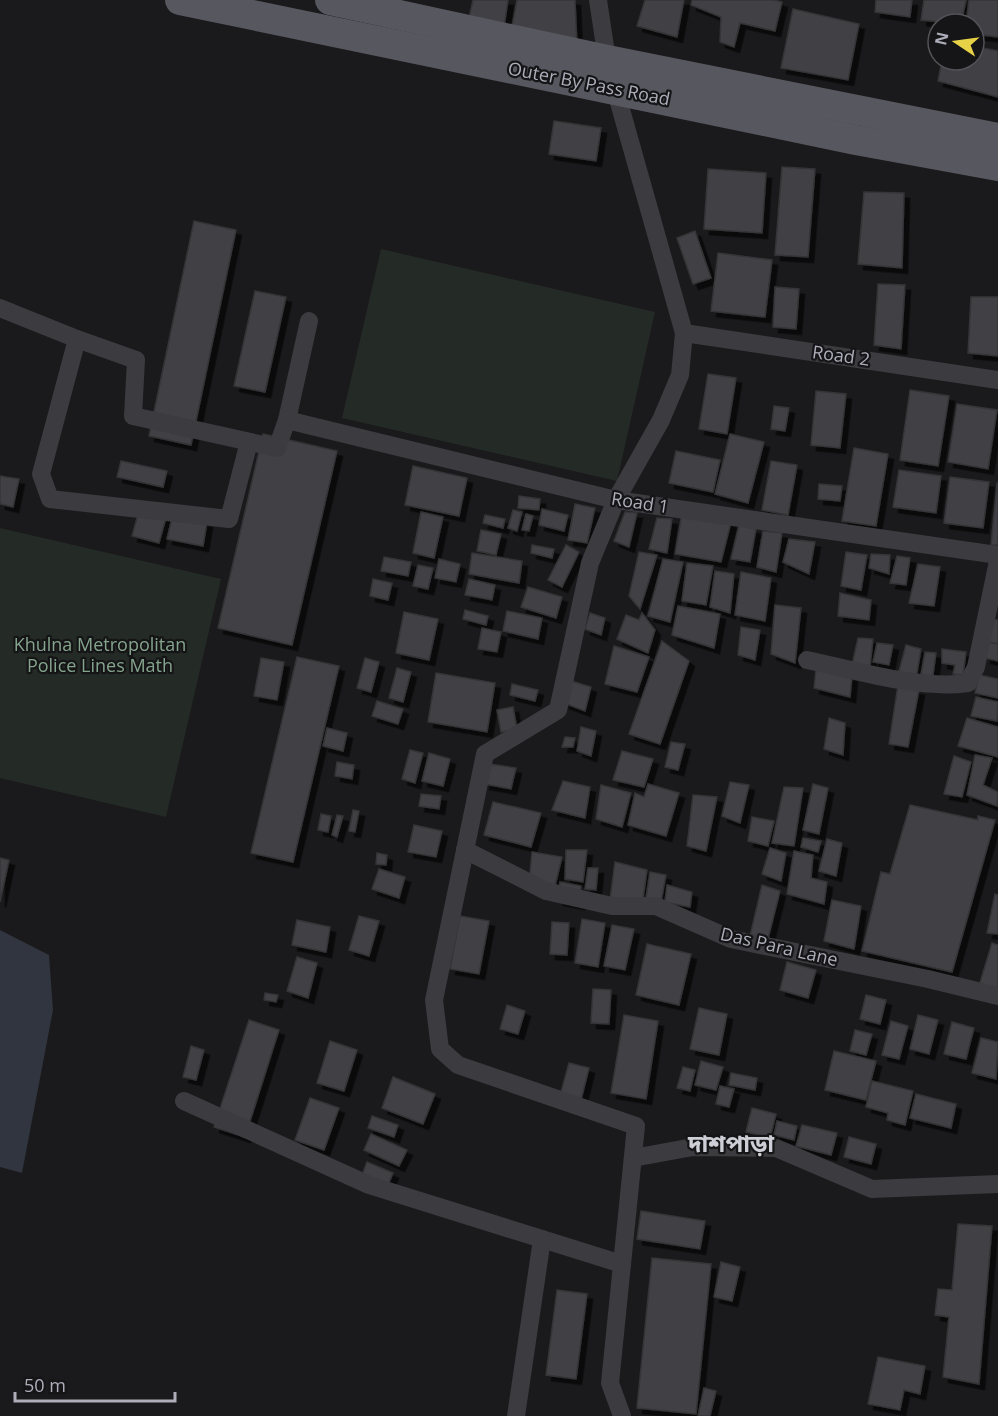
<svg xmlns="http://www.w3.org/2000/svg" width="998" height="1416" font-family="'Open Sans','Noto Sans Bengali',sans-serif">
<style>
.green{fill:#242b26}
.water{fill:#30353f}
.building{fill:#414145;stroke:#343437;stroke-width:1.5;filter:url(#shadow)}
.lines{fill:none;stroke-linecap:round;stroke-linejoin:round}
.minor{stroke:#3b3b40;stroke-width:18}
.primary{stroke:#57575f;stroke-width:30}
.labels{text-anchor:middle;stroke-width:4.5;stroke-linejoin:round;paint-order:stroke}
.street-label{font-size:18px;fill:#adaeba;stroke:#151416}
.park-label{font-size:18px;fill:#85a48d;stroke:#151416}
.district-label{font-size:24px;font-weight:bold;fill:#cdced6;stroke:#151416}
</style>
<defs>
<filter id="shadow"><feDropShadow dx="5.5" dy="5.5" stdDeviation="0" flood-color="#0009"/></filter>
</defs>
<rect width="100%" height="100%" fill="#1a191b"/>
<!-- green -->
<g class="green">
<polygon points="381,249 655,312 617,481 342,418"/>
<polygon points="0,528 221,579 166,817 0,778"/>
</g>
<!-- water -->
<polygon class="water" points="0,930 49,955 53,1010 22,1173 0,1167"/>
<!-- building -->
<g class="building">
<polygon points="473,0 508,0 504,27 469,18"/>
<polygon points="517,0 575,0 577,46 511,32"/>
<polygon points="645,0 684,0 677,37 637,26"/>
<polygon points="692,0 774,0 782,2 775,31 740,23 734,47 720,42 721,17 691,5"/>
<polygon points="876,0 912,0 910,17 875,12"/>
<polygon points="924,0 966,0 961,24 921,20"/>
<polygon points="969,0 998,0 998,37 974,34 974,24 966,24"/>
<polygon points="793,9 859,24 848,80 781,68"/>
<polygon points="974,46 998,51 998,97 938,81 942,60 974,60"/>
<polygon points="554,121 601,128 596,161 549,154"/>
<polygon points="782,167 815,169 808,257 775,255"/>
<polygon points="708,169 766,173 762,233 704,229"/>
<polygon points="864,192 904,193 902,268 858,264"/>
<polygon points="194,221 236,230 191,445 149,436"/>
<polygon points="695,231 711,278 693,284 677,238"/>
<polygon points="718,253 772,260 765,317 711,311"/>
<polygon points="878,284 905,285 901,349 874,345"/>
<polygon points="775,287 799,289 796,329 773,327"/>
<polygon points="255,291 286,297 265,392 234,386"/>
<polygon points="971,297 998,297 998,356 968,353"/>
<polygon points="708,374 736,378 727,434 699,429"/>
<polygon points="910,390 949,396 938,466 900,460"/>
<polygon points="816,391 846,394 840,448 811,445"/>
<polygon points="957,404 997,410 988,469 948,462"/>
<polygon points="774,406 789,408 785,431 771,429"/>
<polygon points="263,434 337,451 292,645 218,628"/>
<polygon points="730,434 764,442 748,503 715,494"/>
<polygon points="854,448 888,454 876,526 842,521"/>
<polygon points="676,451 720,460 713,492 669,483"/>
<polygon points="121,461 167,471 163,487 117,477"/>
<polygon points="771,461 797,465 788,515 762,510"/>
<polygon points="413,466 467,478 459,516 405,505"/>
<polygon points="899,470 941,476 936,513 893,507"/>
<polygon points="0,476 19,479 13,507 0,504"/>
<polygon points="950,477 989,482 983,528 944,523"/>
<polygon points="997,483 998,483 998,545 991,545"/>
<polygon points="819,484 842,486 840,501 818,499"/>
<polygon points="519,496 540,499 539,510 518,508"/>
<polygon points="575,504 595,508 587,543 568,540"/>
<polygon points="140,507 167,514 159,543 132,536"/>
<polygon points="542,509 568,515 564,531 539,525"/>
<polygon points="513,510 522,512 517,531 508,528"/>
<polygon points="421,512 443,517 434,558 413,553"/>
<polygon points="625,512 637,513 629,547 614,541"/>
<polygon points="682,513 731,522 721,562 675,554"/>
<polygon points="173,514 207,522 203,546 167,539"/>
<polygon points="526,514 533,516 529,531 522,530"/>
<polygon points="485,515 505,519 503,528 483,523"/>
<polygon points="657,518 672,519 667,553 649,549"/>
<polygon points="739,525 756,529 750,562 731,559"/>
<polygon points="481,530 501,534 496,555 477,551"/>
<polygon points="763,531 782,533 776,572 757,567"/>
<polygon points="789,539 815,542 809,574 783,562"/>
<polygon points="532,545 554,549 552,558 531,553"/>
<polygon points="566,545 579,552 562,587 548,580"/>
<polygon points="639,552 657,555 640,609 629,596"/>
<polygon points="846,552 867,555 861,590 841,586"/>
<polygon points="472,553 522,561 519,583 469,574"/>
<polygon points="871,554 890,555 889,574 869,568"/>
<polygon points="897,556 910,558 906,585 890,583"/>
<polygon points="384,557 411,562 408,576 381,571"/>
<polygon points="439,559 460,564 456,582 435,578"/>
<polygon points="663,559 683,562 670,622 648,616"/>
<polygon points="687,563 713,566 706,605 682,601"/>
<polygon points="918,564 940,567 934,606 909,603"/>
<polygon points="418,565 433,568 428,589 413,586"/>
<polygon points="715,571 734,574 730,613 710,607"/>
<polygon points="741,572 771,578 765,621 735,615"/>
<polygon points="373,579 392,583 388,600 370,596"/>
<polygon points="469,579 495,585 492,600 465,595"/>
<polygon points="528,587 562,597 556,618 521,607"/>
<polygon points="840,593 871,600 869,620 838,616"/>
<polygon points="775,605 801,608 795,663 771,654"/>
<polygon points="678,606 720,614 714,648 672,635"/>
<polygon points="465,610 488,616 486,625 463,619"/>
<polygon points="507,611 542,618 538,639 503,631"/>
<polygon points="404,612 438,619 429,660 396,653"/>
<polygon points="590,613 605,618 601,635 585,629"/>
<polygon points="642,613 655,630 648,653 617,639 626,615 639,620"/>
<polygon points="992,619 998,620 998,644 988,642"/>
<polygon points="741,627 760,630 755,660 738,655"/>
<polygon points="482,628 501,632 497,652 478,649"/>
<polygon points="858,638 873,639 870,667 852,665"/>
<polygon points="662,641 689,661 660,744 629,734"/>
<polygon points="988,642 998,644 998,661 985,658"/>
<polygon points="877,643 893,645 889,665 873,662"/>
<polygon points="906,645 921,649 916,679 898,675"/>
<polygon points="614,646 649,657 637,692 605,684"/>
<polygon points="942,649 966,652 963,675 953,674 955,665 942,663"/>
<polygon points="925,652 936,653 932,682 920,680"/>
<polygon points="297,657 339,666 293,862 251,853"/>
<polygon points="261,658 284,662 277,700 254,696"/>
<polygon points="365,658 379,662 371,692 357,688"/>
<polygon points="397,668 411,672 403,702 389,698"/>
<polygon points="816,670 852,676 850,697 814,688"/>
<polygon points="436,673 495,683 487,732 428,722"/>
<polygon points="979,675 998,679 998,698 975,693"/>
<polygon points="568,680 591,687 585,711 564,703"/>
<polygon points="512,684 538,690 535,701 510,695"/>
<polygon points="898,685 919,690 908,747 889,744"/>
<polygon points="976,697 998,702 997,721 971,716"/>
<polygon points="377,701 403,709 398,724 372,716"/>
<polygon points="513,707 517,729 501,732 497,710"/>
<polygon points="829,718 845,723 843,755 824,749"/>
<polygon points="967,718 998,727 998,757 958,746"/>
<polygon points="581,727 596,731 591,756 577,751"/>
<polygon points="327,728 347,733 343,751 323,746"/>
<polygon points="565,737 575,738 573,747 562,747"/>
<polygon points="671,742 685,744 678,770 665,767"/>
<polygon points="410,750 423,753 415,783 402,779"/>
<polygon points="622,751 653,759 644,787 613,780"/>
<polygon points="429,753 450,759 443,786 422,781"/>
<polygon points="975,755 992,758 983,785 998,792 997,806 967,795"/>
<polygon points="954,756 971,762 962,797 944,794"/>
<polygon points="337,762 354,765 352,779 335,776"/>
<polygon points="489,764 516,768 511,789 484,784"/>
<polygon points="563,781 590,787 585,818 552,810"/>
<polygon points="730,782 749,785 740,823 722,816"/>
<polygon points="648,784 679,793 666,836 628,825 635,793 644,797"/>
<polygon points="813,784 828,788 819,834 803,830"/>
<polygon points="601,785 631,793 622,827 596,819"/>
<polygon points="784,787 803,788 794,846 772,843"/>
<polygon points="421,794 441,796 439,809 419,806"/>
<polygon points="693,795 717,797 706,851 687,846"/>
<polygon points="493,802 541,813 531,847 484,835"/>
<polygon points="910,805 978,820 978,816 995,820 952,972 862,951 881,872 890,874"/>
<polygon points="353,810 359,811 355,832 349,831"/>
<polygon points="321,814 331,816 328,832 318,830"/>
<polygon points="337,815 343,816 337,837 332,835"/>
<polygon points="752,817 774,821 768,846 748,841"/>
<polygon points="414,825 442,831 436,857 408,852"/>
<polygon points="803,838 821,841 818,852 801,847"/>
<polygon points="827,839 842,843 836,876 819,871"/>
<polygon points="770,848 786,853 781,881 762,874"/>
<polygon points="566,850 587,850 583,882 565,879"/>
<polygon points="794,851 813,855 811,878 827,882 824,904 787,894"/>
<polygon points="532,852 562,857 554,890 529,884"/>
<polygon points="377,853 387,855 386,865 376,864"/>
<polygon points="0,858 9,860 0,902"/>
<polygon points="615,862 647,870 642,906 610,900"/>
<polygon points="588,868 598,868 596,890 585,889"/>
<polygon points="379,869 405,877 399,898 372,889"/>
<polygon points="650,872 666,875 661,902 646,898"/>
<polygon points="560,882 581,886 579,904 558,900"/>
<polygon points="667,885 692,892 690,907 665,902"/>
<polygon points="762,885 780,891 768,939 750,936"/>
<polygon points="995,894 998,895 998,934 987,933"/>
<polygon points="832,900 861,906 854,949 824,941"/>
<polygon points="359,916 379,921 369,956 349,950"/>
<polygon points="460,916 489,921 479,974 450,969"/>
<polygon points="582,919 605,923 598,967 575,963"/>
<polygon points="297,920 330,927 326,952 292,945"/>
<polygon points="552,922 569,923 567,955 550,954"/>
<polygon points="612,925 634,929 625,970 604,966"/>
<polygon points="992,943 998,945 998,992 979,986"/>
<polygon points="647,944 691,954 679,1005 636,995"/>
<polygon points="297,957 317,963 308,998 287,991"/>
<polygon points="787,962 816,970 808,998 780,990"/>
<polygon points="593,989 611,990 609,1024 591,1023"/>
<polygon points="265,993 278,995 276,1002 264,1000"/>
<polygon points="866,995 886,1000 880,1024 860,1019"/>
<polygon points="507,1005 525,1011 518,1034 500,1029"/>
<polygon points="699,1008 727,1014 719,1055 690,1049"/>
<polygon points="624,1015 658,1021 646,1099 611,1093"/>
<polygon points="918,1015 938,1020 929,1054 910,1049"/>
<polygon points="249,1020 279,1030 245,1137 214,1127"/>
<polygon points="891,1021 908,1026 899,1059 882,1055"/>
<polygon points="952,1022 974,1028 966,1059 944,1054"/>
<polygon points="855,1030 872,1034 866,1055 850,1051"/>
<polygon points="981,1038 998,1042 996,1079 972,1073"/>
<polygon points="330,1041 357,1050 344,1091 317,1083"/>
<polygon points="191,1046 204,1050 196,1080 183,1077"/>
<polygon points="834,1051 876,1061 866,1100 825,1090"/>
<polygon points="701,1061 723,1067 716,1090 695,1085"/>
<polygon points="569,1063 589,1068 579,1108 558,1103"/>
<polygon points="683,1067 695,1070 690,1091 677,1088"/>
<polygon points="731,1073 757,1078 755,1090 729,1085"/>
<polygon points="393,1077 435,1094 423,1124 382,1108"/>
<polygon points="872,1081 913,1091 905,1125 887,1120 888,1113 866,1107"/>
<polygon points="720,1086 734,1089 729,1107 716,1104"/>
<polygon points="916,1094 956,1104 951,1128 910,1118"/>
<polygon points="310,1098 339,1108 324,1150 295,1140"/>
<polygon points="752,1108 776,1114 770,1138 746,1132"/>
<polygon points="372,1116 398,1125 394,1137 368,1128"/>
<polygon points="777,1121 797,1126 794,1140 774,1135"/>
<polygon points="802,1125 837,1133 831,1155 796,1146"/>
<polygon points="371,1134 407,1150 399,1166 364,1150"/>
<polygon points="849,1137 876,1144 871,1164 844,1157"/>
<polygon points="367,1162 393,1173 386,1190 360,1180"/>
<polygon points="641,1211 705,1221 700,1249 637,1239"/>
<polygon points="958,1224 992,1226 979,1384 943,1377 949,1317 935,1315 938,1289 952,1290"/>
<polygon points="652,1258 711,1264 696,1414 637,1408"/>
<polygon points="721,1262 740,1267 732,1301 714,1297"/>
<polygon points="557,1290 587,1294 576,1379 546,1375"/>
<polygon points="878,1357 925,1366 920,1394 904,1390 900,1410 868,1404"/>
<polygon points="704,1388 716,1391 710,1416 698,1416"/>
</g>
<g class="lines">
<!-- minor -->
<g class="minor">
<polyline points="598,0 607,60 684,333 680,375 661,420 616,500 590,563 558,710 485,754 434,1000 440,1049 458,1065 636,1126 610,1383 622,1416"/>
<polyline points="0,308 77,339 41,474 50,499 229,519 249,442"/>
<polyline points="684,333 998,380"/>
<polyline points="77,339 136,360 133,416 277,448 287,420 309,321"/>
<polyline points="287,420 616,500 998,555"/>
<path d="M807 660C855 670 919 690 968 683L976 667 998 561"/>
<polyline points="465,850 546,891 612,906 656,906 731,939 928,979 998,996"/>
<polyline points="184,1101 369,1185 622,1264"/>
<polyline points="633,1158 693,1147 776,1148 872,1189 998,1184"/>
<polyline points="516,1416 542,1239"/>
</g>
<!-- primary -->
<g class="primary">
<polyline points="180,0 856,140 998,166"/>
<polyline points="330,0 607,60 998,138"/>
</g>
</g>
<g class="labels">
<!-- street labels -->
<g class="street-label">
<text transform="translate(589 84) rotate(11)" y="6">Outer By Pass Road</text>
<text transform="translate(841 356) rotate(8)" y="6">Road 2</text>
<text transform="translate(640 503) rotate(9)" y="6">Road 1</text>
<text transform="translate(779 947) rotate(13)" y="6">Das Para Lane</text>
</g>
<!-- park labels -->
<g class="park-label">
<text x="100" y="651">Khulna Metropolitan<tspan x="100" dy="21">Police Lines Math</tspan></text>
</g>
<!-- district labels -->
<g class="district-label">
<text x="731" y="1152">দাশপাড়া</text>
</g>
</g>
<!-- north arrow -->
<g transform="translate(956 42) rotate(283)"><circle r="28" fill="#151416" stroke="#525258" stroke-width="1.5"/>
<path d="M0-4.5L10 22L0 15L-10 22Z" fill="#e7d146"/>
<text y="-9" font-size="16" font-weight="bold" text-anchor="middle" fill="#adaeba">N</text>
</g>
<!-- scale -->
<path d="M15 1392v9h160v-9" fill="none" stroke="#adaeba" stroke-width="3"/>
<text x="24" y="1392" font-size="18" fill="#adaeba" stroke="#151416" stroke-width="4.5" paint-order="stroke">50 m</text>
</svg>
